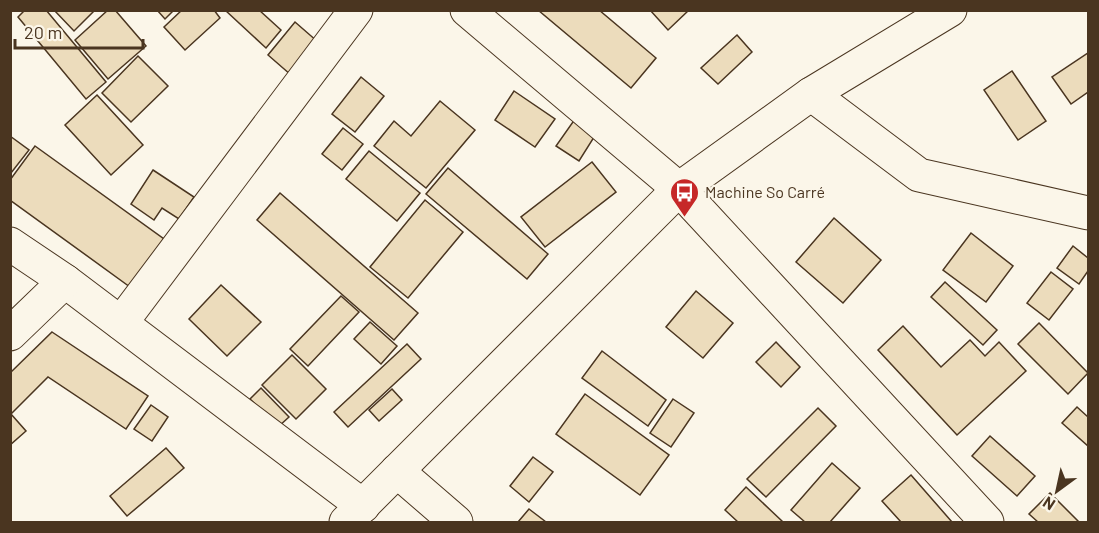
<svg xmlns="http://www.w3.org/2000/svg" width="1099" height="533" font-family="Barlow,sans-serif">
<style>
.building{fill:#ecdcbc;stroke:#4a3520;stroke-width:1.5}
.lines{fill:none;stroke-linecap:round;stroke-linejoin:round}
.minor-casing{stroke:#4a3520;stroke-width:35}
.minor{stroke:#fbf6e9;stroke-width:33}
.labels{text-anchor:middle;stroke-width:4.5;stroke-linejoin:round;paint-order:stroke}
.poi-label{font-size:16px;fill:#4a3520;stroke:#fbf6e9;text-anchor:start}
</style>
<rect width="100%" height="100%" fill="#fbf6e9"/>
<!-- building -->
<g class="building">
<polygon points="25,10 46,10 106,82 86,99 18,17"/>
<polygon points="54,10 95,10 74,31"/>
<polygon points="108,10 115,10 146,46 108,79 75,40"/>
<polygon points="157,10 174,10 165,19"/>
<polygon points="182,10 214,10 220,18 185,50 164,27"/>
<polygon points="225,10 259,10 281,30 266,48"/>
<polygon points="538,10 599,10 656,58 631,88"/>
<polygon points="650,10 689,10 668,30"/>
<polygon points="295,22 318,42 291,75 268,55"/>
<polygon points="737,35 752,52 718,84 701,68"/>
<polygon points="1088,53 1088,92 1071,104 1052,77"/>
<polygon points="138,56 168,86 131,122 102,93"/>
<polygon points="1012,71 1046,121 1018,140 984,90"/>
<polygon points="361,77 384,96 355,132 332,114"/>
<polygon points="514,91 555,119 535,147 495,120"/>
<polygon points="97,95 143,145 111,175 65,125"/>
<polygon points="440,101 475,130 426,188 374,146 394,121 411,136"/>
<polygon points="575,119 596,134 579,161 556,146"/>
<polygon points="343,128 363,144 342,170 322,154"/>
<polygon points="10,136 29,150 11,173 10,173"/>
<polygon points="35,146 164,239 130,287 10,200 10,180"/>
<polygon points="369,151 420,193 397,221 346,179"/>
<polygon points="592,162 616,192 545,247 521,217"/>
<polygon points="448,168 548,254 527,279 426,194"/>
<polygon points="153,170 194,197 179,219 162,208 154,220 131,204"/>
<polygon points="280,193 418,313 394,340 257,220"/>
<polygon points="425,200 463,232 408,298 370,267"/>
<polygon points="834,218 881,260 843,303 796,262"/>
<polygon points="971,233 1013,266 986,302 943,270"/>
<polygon points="1073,246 1088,258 1088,271 1079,284 1057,268"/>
<polygon points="1051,272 1073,289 1049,320 1027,303"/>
<polygon points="945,282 997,330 983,345 931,297"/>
<polygon points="221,285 261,322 227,356 189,319"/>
<polygon points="696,291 733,323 703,358 666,327"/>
<polygon points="341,296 359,312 308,366 290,349"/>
<polygon points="370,322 397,346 381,364 354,339"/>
<polygon points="1039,323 1088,373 1068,394 1018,344"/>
<polygon points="903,326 941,367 970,340 985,356 999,342 1026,371 957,435 878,350"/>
<polygon points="52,332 148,396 126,429 48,377 11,414 26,431 10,445 10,373"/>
<polygon points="776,342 800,367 781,387 756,362"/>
<polygon points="407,344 421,359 348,427 334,412"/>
<polygon points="602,351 666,400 648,426 582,378"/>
<polygon points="292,355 326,389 296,419 262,385"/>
<polygon points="261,388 289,417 278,427 250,399"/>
<polygon points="392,389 402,400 379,421 369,410"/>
<polygon points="585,394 669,455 640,495 556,434"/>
<polygon points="673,399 694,413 671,447 650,433"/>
<polygon points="151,405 168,417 152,441 134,429"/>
<polygon points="1077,407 1088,417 1088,446 1062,423"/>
<polygon points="818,408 836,426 766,497 747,479"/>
<polygon points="990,436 1035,476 1017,496 972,456"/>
<polygon points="166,448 184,468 127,516 110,496"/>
<polygon points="533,457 553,472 529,502 510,486"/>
<polygon points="832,463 860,488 830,522 805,522 791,510"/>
<polygon points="911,475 952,522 901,522 882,501"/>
<polygon points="746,487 783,522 738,522 725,510"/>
<polygon points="1050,493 1079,522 1038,522 1029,514"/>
<polygon points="529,509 546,522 518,522"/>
</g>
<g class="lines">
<defs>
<g id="minor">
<polyline points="467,10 679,189 987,522"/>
<polyline points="811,94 919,175 1088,213"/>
<polyline points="10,244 65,281 363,506"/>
<polyline points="121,323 356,10"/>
<polyline points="10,334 65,281"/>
<polyline points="397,471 456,522"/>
<polyline points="346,522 679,189 811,94 950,10"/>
</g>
</defs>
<!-- minor casing -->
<use href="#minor" class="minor-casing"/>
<!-- minor -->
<use href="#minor" class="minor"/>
</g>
<!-- icons -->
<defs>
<symbol id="bus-pin" viewBox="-11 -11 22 30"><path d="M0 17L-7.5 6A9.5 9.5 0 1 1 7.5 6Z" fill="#c62828" stroke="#fbf6e9"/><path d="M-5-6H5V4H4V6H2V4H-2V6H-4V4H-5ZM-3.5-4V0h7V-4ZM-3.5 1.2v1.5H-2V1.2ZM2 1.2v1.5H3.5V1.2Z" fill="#fff"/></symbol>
</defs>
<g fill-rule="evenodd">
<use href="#bus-pin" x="668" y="176" width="33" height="45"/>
</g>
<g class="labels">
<!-- poi labels -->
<g class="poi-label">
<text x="705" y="198">Machine So Carré</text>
</g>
</g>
<!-- border -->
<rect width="1099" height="533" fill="none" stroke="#4a3520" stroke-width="24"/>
<!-- north arrow -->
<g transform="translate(1057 491) rotate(213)" stroke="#fbf6e9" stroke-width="4.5" paint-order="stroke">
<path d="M0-4.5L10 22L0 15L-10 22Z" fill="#4a3520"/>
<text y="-9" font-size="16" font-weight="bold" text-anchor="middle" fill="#4a3520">N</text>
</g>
<!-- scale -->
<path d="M15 39v9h128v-9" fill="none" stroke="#4a3520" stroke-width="3"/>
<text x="24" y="39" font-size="18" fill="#4a3520" stroke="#fbf6e9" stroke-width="4.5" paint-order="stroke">20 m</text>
</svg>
